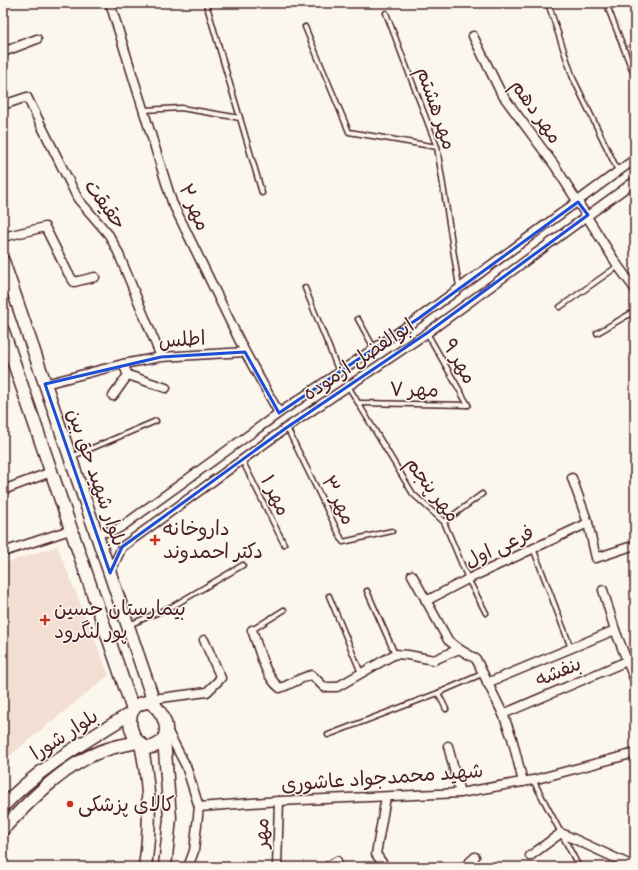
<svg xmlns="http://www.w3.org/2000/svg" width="638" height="870" font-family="Caveat,'Playpen Sans Arabic',sans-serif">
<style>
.built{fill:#f2ded2}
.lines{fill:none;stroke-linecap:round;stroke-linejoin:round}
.lane-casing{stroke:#4a1f2b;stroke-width:7}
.street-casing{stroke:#4a1f2b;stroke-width:11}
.secondary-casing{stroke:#4a1f2b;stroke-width:15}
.lane{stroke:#fbf7ec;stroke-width:4}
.street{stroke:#fbf7ec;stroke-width:8}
.secondary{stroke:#fbf7ec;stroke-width:12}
.marked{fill:none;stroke:#1d4ed8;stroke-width:3;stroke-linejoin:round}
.poi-dot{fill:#c8321e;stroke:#fbf7ec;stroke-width:1.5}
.labels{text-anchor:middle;stroke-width:3;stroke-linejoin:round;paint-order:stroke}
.street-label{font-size:20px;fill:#4a1f2b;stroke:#fbf7ec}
.poi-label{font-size:20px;fill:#4a1f2b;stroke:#fbf7ec;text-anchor:start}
</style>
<rect width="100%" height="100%" fill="#fbf7ec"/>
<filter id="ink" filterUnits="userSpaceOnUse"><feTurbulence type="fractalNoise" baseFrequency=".025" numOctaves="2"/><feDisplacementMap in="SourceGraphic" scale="8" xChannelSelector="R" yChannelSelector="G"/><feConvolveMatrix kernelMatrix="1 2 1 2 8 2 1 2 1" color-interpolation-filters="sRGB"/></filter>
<g filter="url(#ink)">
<!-- built -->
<polygon class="built" points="57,546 109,675 3,761 3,564"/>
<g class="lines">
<defs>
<g id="lane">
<polyline points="548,3 573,78 618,171"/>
<polyline points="606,3 635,77"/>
<polyline points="386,13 437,147 459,287"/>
<polyline points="305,27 349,132 437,147"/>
<polyline points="144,110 181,108 240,118 206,3"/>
<polyline points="240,118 262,193"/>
<polyline points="305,288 339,372"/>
<polyline points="560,307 618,266"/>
<polyline points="358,319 374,348"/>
<polyline points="427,333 468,405"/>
<polyline points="597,333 635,311"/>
<polyline points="348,386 413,494 444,522 468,579 486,613"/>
<polyline points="359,403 468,405"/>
<polyline points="287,428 343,542 392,531"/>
<polyline points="71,457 156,421"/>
<polyline points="242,460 284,544"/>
<polyline points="444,522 482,494"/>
<polyline points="533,548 571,648"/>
<polyline points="367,591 395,654"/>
<polyline points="329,596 361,673"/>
<polyline points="129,625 173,606 243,565"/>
<polyline points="252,630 284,610"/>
<polyline points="438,693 446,709"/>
<polyline points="328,735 438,693 482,674"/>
<polyline points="533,780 579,867"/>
</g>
<g id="street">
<polyline points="110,3 172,202 245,352 279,413"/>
<polyline points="473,36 501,93 555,166 618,266 635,289"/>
<polyline points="3,52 37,39"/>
<polyline points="3,105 27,97 78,199 109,235 118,252 161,357"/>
<polyline points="3,237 45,227 68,273 74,282 95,277"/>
<polyline points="123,364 128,375 166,388"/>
<polyline points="45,384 123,364 161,357 245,352"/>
<polyline points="113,396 128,375"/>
<polyline points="3,490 51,472"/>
<polyline points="588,523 596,558 635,545"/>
<polyline points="97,533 114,531 124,525 279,413 419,318 635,159"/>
<polyline points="3,552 70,530"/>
<polyline points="110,573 122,547 286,428 427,333 635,181"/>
<polyline points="412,575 448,640 459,649 476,659 503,714 512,738 523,782"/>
<polyline points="603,590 615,630 635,681"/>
<polyline points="426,601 468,579 588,523 572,478"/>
<path d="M252 630C259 648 264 676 280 688 292 684 301 677 312 675L324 687H337L395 654 408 655 434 660 459 649"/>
<polyline points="487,683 615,630"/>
<polyline points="153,699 207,692 221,678 204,640"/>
<polyline points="503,714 627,661"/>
<polyline points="166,728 186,766 199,807 194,851 188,867"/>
<polyline points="448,746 460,793"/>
<polyline points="199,807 279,801 460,793 533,780 635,753"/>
<polyline points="530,856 561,833 635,867"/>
<polyline points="277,867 279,801"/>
<polyline points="327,867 337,861"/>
<polyline points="385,867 376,854 386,797"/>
<polyline points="464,867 475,857"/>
</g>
<g id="secondary">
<polyline points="3,261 155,705"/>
<polyline points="3,331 133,710"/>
<path d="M149 702C163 709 175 735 157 745 134 759 114 703 149 702Z"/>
<polyline points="164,738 170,818 165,867"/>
<path d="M141 744C150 787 151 824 145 867"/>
<path d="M3 806C40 767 86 741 131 713"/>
<path d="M3 829C31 799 70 759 111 748 120 745 129 744 138 742"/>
</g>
</defs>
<!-- lane casing -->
<use href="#lane" class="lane-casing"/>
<!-- street casing -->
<use href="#street" class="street-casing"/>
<!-- secondary casing -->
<use href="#secondary" class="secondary-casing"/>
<!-- lane -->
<use href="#lane" class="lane"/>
<!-- street -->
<use href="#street" class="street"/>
<!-- secondary -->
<use href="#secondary" class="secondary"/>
</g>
</g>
<!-- marked area -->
<path class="marked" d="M578 202 588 215 427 333 286 428 122 547 110 573 45 384 161 357 245 352 279 413 419 318Z"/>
<!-- markers -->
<g class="poi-dot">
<path d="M153 534h4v4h4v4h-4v4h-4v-4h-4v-4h4z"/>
<path d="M43 614h4v4h4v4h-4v4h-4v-4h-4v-4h4z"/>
<circle cx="70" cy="804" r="4"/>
</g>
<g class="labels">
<!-- street labels -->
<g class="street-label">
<text transform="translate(437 108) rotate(71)" y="7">مهر هشتم</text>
<text transform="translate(537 111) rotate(55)" y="7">مهر دهم</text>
<text transform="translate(106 204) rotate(54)" y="7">حقیقت</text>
<text transform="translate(195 207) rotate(66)" y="7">مهر ۲</text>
<text transform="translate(182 339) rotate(-4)" y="7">اطلس</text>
<text transform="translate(358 359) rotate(-34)" y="7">ابوالفضل ازموده</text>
<text transform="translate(460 361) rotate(60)" y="7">مهر ۹</text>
<text transform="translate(414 389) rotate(1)" y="7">مهر ۷</text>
<text transform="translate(97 477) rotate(71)" y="7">بلوار شهید حق بین</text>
<text transform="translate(433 489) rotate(53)" y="7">مهر پنجم</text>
<text transform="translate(276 495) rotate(64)" y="7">مهر ۱</text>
<text transform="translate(339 500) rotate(64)" y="7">مهر ۳</text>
<text transform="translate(499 546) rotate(-25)" y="7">فرعی اول</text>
<text transform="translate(558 671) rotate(-23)" y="7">بنفشه</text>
<text transform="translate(64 734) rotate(-33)" y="7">بلوار شورا</text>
<text transform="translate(382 777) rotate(-4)" y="7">شهید محمدجواد عاشوری</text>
<text transform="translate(261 833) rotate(-89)" y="7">مهر</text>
</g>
<!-- poi labels -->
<g class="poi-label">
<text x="163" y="535">داروخانه<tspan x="163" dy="23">دکتر احمدوند</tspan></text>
<text x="54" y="615">بیمارستان حسین<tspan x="54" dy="23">پور لنگرود</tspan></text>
<text x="78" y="811">کالای پزشکی</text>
</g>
</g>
<!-- margin -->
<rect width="638" height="870" fill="none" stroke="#fbf7ec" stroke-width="16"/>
<rect x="8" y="8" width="622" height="854" fill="none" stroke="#4a1f2b" stroke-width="1.5" filter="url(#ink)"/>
</svg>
